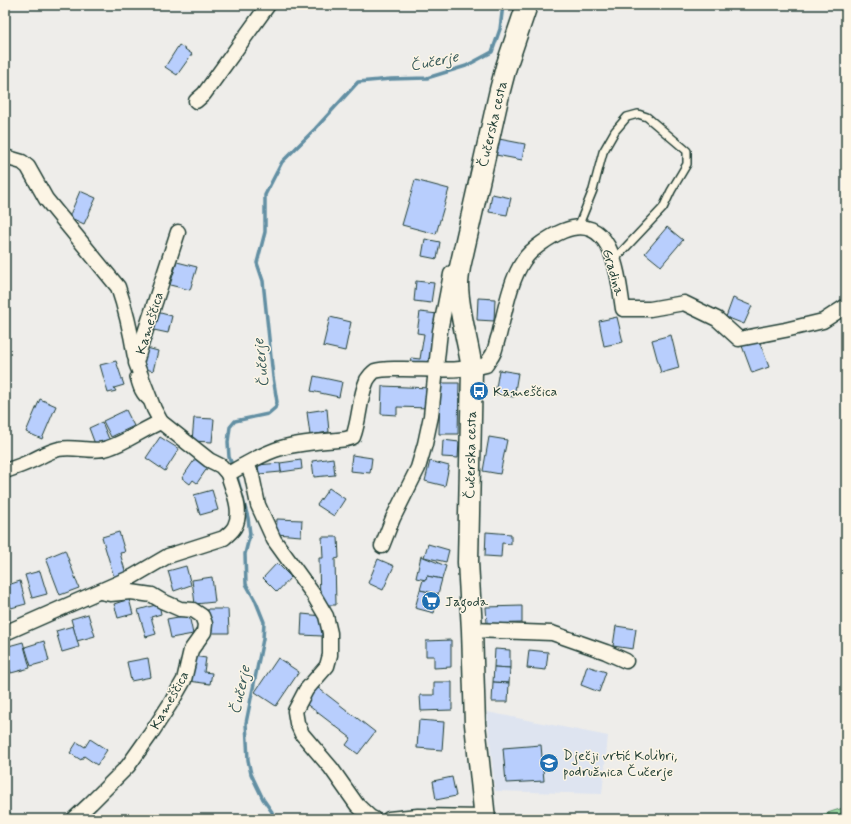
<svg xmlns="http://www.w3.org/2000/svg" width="851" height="824" font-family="Mynerve,sans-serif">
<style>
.built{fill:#dee4f0}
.cemetery{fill:url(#cemetery-stones);stroke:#5e8c6c}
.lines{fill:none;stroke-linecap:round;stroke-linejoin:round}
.stream{stroke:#628fa3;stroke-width:3.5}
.building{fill:#b8cefd;stroke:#1f3d34}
.lane-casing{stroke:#1f3d34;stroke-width:10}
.street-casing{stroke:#1f3d34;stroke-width:17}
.secondary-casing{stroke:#1f3d34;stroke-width:23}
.lane{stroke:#fcf5e5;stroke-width:7}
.street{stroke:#fcf5e5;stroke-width:14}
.secondary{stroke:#fcf5e5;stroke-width:20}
.labels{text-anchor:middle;stroke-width:3;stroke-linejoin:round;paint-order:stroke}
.street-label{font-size:14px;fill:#1f3d34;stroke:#fcf5e5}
.poi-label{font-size:14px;fill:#1f3d34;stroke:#fcf5e5;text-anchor:start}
.water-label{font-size:15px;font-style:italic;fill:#355859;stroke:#fcf5e5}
</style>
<defs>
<pattern id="cemetery-stones" width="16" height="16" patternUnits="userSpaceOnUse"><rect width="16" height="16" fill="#9edca4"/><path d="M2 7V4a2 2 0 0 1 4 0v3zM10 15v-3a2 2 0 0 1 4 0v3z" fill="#80b486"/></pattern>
</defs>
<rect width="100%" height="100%" fill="#eeedea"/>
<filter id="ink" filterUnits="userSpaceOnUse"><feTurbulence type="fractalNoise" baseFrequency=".025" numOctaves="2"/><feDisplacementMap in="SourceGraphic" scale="8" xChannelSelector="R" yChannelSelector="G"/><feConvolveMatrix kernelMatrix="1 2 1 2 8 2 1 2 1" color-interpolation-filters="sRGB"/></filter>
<g filter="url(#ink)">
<!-- built -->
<polygon class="built" points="487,712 608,736 602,794 495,791"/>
<!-- cemetery -->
<polygon class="cemetery" points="846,807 846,819 809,819"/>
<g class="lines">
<!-- stream -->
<g class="stream">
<polyline points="233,467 229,457 228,442 230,427 235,421 268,414 275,408 277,402 273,377 263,281 257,263 265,232 265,195 282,162 315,129 358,82 391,79 427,78 466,66 492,52 500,29 503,5"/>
<polyline points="236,473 248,518 250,534 245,554 246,584 256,602 264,622 263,639 246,723 248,760 251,774 263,799 272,812 273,819"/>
</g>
</g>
<!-- building -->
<g class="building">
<polygon points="179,45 192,54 177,75 165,67"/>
<polygon points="499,139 525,144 522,160 496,155"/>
<polygon points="415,180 449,189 436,234 402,225"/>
<polygon points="80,191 96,198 84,224 69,217"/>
<polygon points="492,194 511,198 507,215 489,212"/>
<polygon points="667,227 683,240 661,266 645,253"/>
<polygon points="425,239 440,242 437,259 422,256"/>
<polygon points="177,262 197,267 190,290 170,285"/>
<polygon points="416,281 434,283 431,303 414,301"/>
<polygon points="478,298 495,299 494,321 477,320"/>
<polygon points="733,298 752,306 744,324 726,317"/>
<polygon points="153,311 172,316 168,333 149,329"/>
<polygon points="420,312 438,314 430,368 410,365 411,358 420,359 424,334 417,333"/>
<polygon points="330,317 351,322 345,351 323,346"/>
<polygon points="617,317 623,342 604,346 599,321"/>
<polygon points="671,335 679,368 661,373 652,340"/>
<polygon points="759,340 769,367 752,373 742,346"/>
<polygon points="143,347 158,351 153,371 139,367"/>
<polygon points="116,361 124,385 114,388 116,391 108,393 100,365"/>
<polygon points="499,370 518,373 514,397 495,394"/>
<polygon points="314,376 342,382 339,397 311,391"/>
<polygon points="440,383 459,383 458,434 439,434"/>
<polygon points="382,386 431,388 430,408 397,407 397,415 381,414"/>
<polygon points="40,399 56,406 42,439 26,432"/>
<polygon points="327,409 329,432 310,435 307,412"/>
<polygon points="126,410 134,426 111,437 103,421"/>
<polygon points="194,418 214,419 212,442 192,441"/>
<polygon points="102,422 109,439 95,444 89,428"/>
<polygon points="160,437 179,449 165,471 146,458"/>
<polygon points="489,437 507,440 500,474 483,471"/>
<polygon points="443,440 459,442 458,458 442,457"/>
<polygon points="352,455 372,458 370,473 350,471"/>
<polygon points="333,458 335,475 314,477 312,461"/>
<polygon points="195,459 208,467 197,483 193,480 190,484 182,478"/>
<polygon points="301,460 302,469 281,472 280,463"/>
<polygon points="430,461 449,466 445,486 425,481"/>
<polygon points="280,463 281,472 259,474 258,465"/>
<polygon points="329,488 345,499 334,516 317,505"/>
<polygon points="212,490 218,510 200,515 194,495"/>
<polygon points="277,519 302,520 301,536 276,534"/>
<polygon points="119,532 125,552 120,553 126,574 114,577 102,537"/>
<polygon points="486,532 511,534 511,544 502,543 501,557 485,556"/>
<polygon points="322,537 338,537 339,558 335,559 336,605 320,605 319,558 323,558"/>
<polygon points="428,544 449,550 446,562 424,557"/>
<polygon points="65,550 79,588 60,595 46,558"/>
<polygon points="421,556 446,566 442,579 427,576 426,580 416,578"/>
<polygon points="378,559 394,566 383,590 368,583"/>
<polygon points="277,563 291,577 277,592 263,578"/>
<polygon points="186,566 191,585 174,591 168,571"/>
<polygon points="40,571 47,594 32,598 25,575"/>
<polygon points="427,576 442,579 438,594 420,590 423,580 426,580"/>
<polygon points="212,577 215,602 195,604 192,580"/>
<polygon points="20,581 26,604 11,608 5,586"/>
<polygon points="420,590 438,594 434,613 415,608"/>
<polygon points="129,599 133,614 118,618 114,604"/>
<polygon points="159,604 161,614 151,617 156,634 146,637 138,610"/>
<polygon points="522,606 522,623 487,624 486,607"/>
<polygon points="208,609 228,609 229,633 208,633"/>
<polygon points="88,614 95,636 77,641 71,619"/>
<polygon points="302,614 323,616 322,636 301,635"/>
<polygon points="189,615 193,634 171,638 167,619"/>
<polygon points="73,626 79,647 62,652 56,631"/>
<polygon points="616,626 636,629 633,649 613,646"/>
<polygon points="451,640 451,667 434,668 434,656 426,656 426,641"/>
<polygon points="44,641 49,661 31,666 25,647"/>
<polygon points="23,642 30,668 11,673 5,654 5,647"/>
<polygon points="495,649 510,650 510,668 494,667"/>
<polygon points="529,650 548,652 546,670 527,668"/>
<polygon points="193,656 206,658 204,672 212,673 210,684 189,681"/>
<polygon points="148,658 151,677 131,681 127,662"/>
<polygon points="278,658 299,672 276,706 255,692"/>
<polygon points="587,666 606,672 599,692 581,685"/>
<polygon points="494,667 510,668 509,683 493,682"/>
<polygon points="434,682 452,682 452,710 421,711 420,695 434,695"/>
<polygon points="493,682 509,683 508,702 492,702"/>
<polygon points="317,687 375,732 358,754 346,745 351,738 305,703"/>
<polygon points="419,720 444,722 442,750 417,748"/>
<polygon points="90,739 107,750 97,765 84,756 81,760 70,753 77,742 85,747"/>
<polygon points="541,745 544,781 506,783 503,748"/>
<polygon points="452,777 456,796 436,800 433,781"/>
</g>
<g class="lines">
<defs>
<g id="lane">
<polyline points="578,227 593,190 603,152 615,131 627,117 638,114 647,117 687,151 687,164 671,191 663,208 613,261"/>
<path d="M134 377C137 388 139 396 149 403"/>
</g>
<g id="street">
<polyline points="196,101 204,94 268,5"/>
<path d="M5 157 22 162 28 167 46 199 118 287C126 310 131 333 135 357"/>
<path d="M178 232 142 342 136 363 154 409 161 422 209 460 221 466 228 474C243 466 258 456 275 450 297 442 323 442 346 439L353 437C360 419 359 398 367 380 369 377 372 373 375 371 383 368 394 369 403 369 430 369 459 372 486 365 488 361 492 357 494 352 496 347 497 340 499 335 505 311 510 280 524 260 531 249 551 236 563 231 613 211 618 276 623 309H650L684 303 717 319 739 339 785 330 823 321 846 306"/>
<polyline points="247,464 252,476 258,505 274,540 313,594 326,616 330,633 330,655 327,666 306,690 295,711 297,723 302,734 331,768 357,805 370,817 374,819"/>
<path d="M5 471C14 468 23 465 31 461 40 457 49 451 59 449 75 446 94 453 108 448 127 442 143 429 161 422"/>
<polyline points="382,546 393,518 418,468 425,444 431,416 440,331 451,274 453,272"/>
<polyline points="472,630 552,633 606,652 626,661"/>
<path d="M5 633 132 577 168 556 224 538C228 534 233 531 235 526 243 510 232 489 228 474"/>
<polyline points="74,819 91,803 128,766 150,735 172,701 184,680 191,650 204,632 205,624 202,616 193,610 180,609 162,601 152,595 131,592 110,594 100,592"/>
<polyline points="389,819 418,816 485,817"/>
</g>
<path id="secondary" d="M485 819 475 724 472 630 468 562 472 369C468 341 459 314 458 286 458 280 459 273 460 267L500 90 506 67 527 5"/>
</defs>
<!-- lane casing -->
<use href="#lane" class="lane-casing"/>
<!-- street casing -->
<use href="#street" class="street-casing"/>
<!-- secondary casing -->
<use href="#secondary" class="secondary-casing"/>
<!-- lane -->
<use href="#lane" class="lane"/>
<!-- street -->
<use href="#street" class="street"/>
<!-- secondary -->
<use href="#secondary" class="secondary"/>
</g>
</g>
<!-- icons -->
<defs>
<symbol id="bus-disc" viewBox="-11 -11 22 22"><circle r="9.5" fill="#1f6fb2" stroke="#fcf5e5"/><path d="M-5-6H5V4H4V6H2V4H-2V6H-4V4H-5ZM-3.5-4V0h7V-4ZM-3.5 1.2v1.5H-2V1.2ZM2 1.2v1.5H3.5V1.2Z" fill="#fff"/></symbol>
<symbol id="supermarket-disc" viewBox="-11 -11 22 22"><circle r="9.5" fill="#1f6fb2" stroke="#fcf5e5"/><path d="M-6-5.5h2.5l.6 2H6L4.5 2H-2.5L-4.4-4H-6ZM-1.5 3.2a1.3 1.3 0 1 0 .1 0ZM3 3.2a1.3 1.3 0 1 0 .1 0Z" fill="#fff"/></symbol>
<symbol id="school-disc" viewBox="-11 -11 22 22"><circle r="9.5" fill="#1f6fb2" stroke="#fcf5e5"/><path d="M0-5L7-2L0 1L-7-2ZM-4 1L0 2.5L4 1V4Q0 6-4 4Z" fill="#fff"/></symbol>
</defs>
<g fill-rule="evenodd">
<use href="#bus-disc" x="468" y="380" width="22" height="22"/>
<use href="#supermarket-disc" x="420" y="590" width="22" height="22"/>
<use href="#school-disc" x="538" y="752" width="22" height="22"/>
</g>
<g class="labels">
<!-- street labels -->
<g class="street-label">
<text transform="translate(492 124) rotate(-77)" y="5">Čučerska cesta</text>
<text transform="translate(614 272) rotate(74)" y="5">Gradina</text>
<text transform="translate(149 323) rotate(-73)" y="5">Kameščica</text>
<text transform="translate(470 455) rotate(-89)" y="5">Čučerska cesta</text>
<text transform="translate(169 700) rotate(-61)" y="5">Kameščica</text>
</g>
<!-- poi labels -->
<g class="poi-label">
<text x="493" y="396">Kameščica</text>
<text x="445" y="606">Jagoda</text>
<text x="563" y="760">Dječji vrtić Kolibri,<tspan x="563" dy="16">podružnica Čučerje</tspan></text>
</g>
<!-- water labels -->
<g class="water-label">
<text transform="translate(434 61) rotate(-12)" y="5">Čučerje</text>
<text transform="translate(261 363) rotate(-97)" y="5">Čučerje</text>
<text transform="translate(240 690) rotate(-78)" y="5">Čučerje</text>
</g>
</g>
<!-- margin -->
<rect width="851" height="824" fill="none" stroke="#fcf5e5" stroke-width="20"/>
<rect x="10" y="10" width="831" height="804" fill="none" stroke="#1f3d34" stroke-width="1.5" filter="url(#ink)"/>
</svg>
